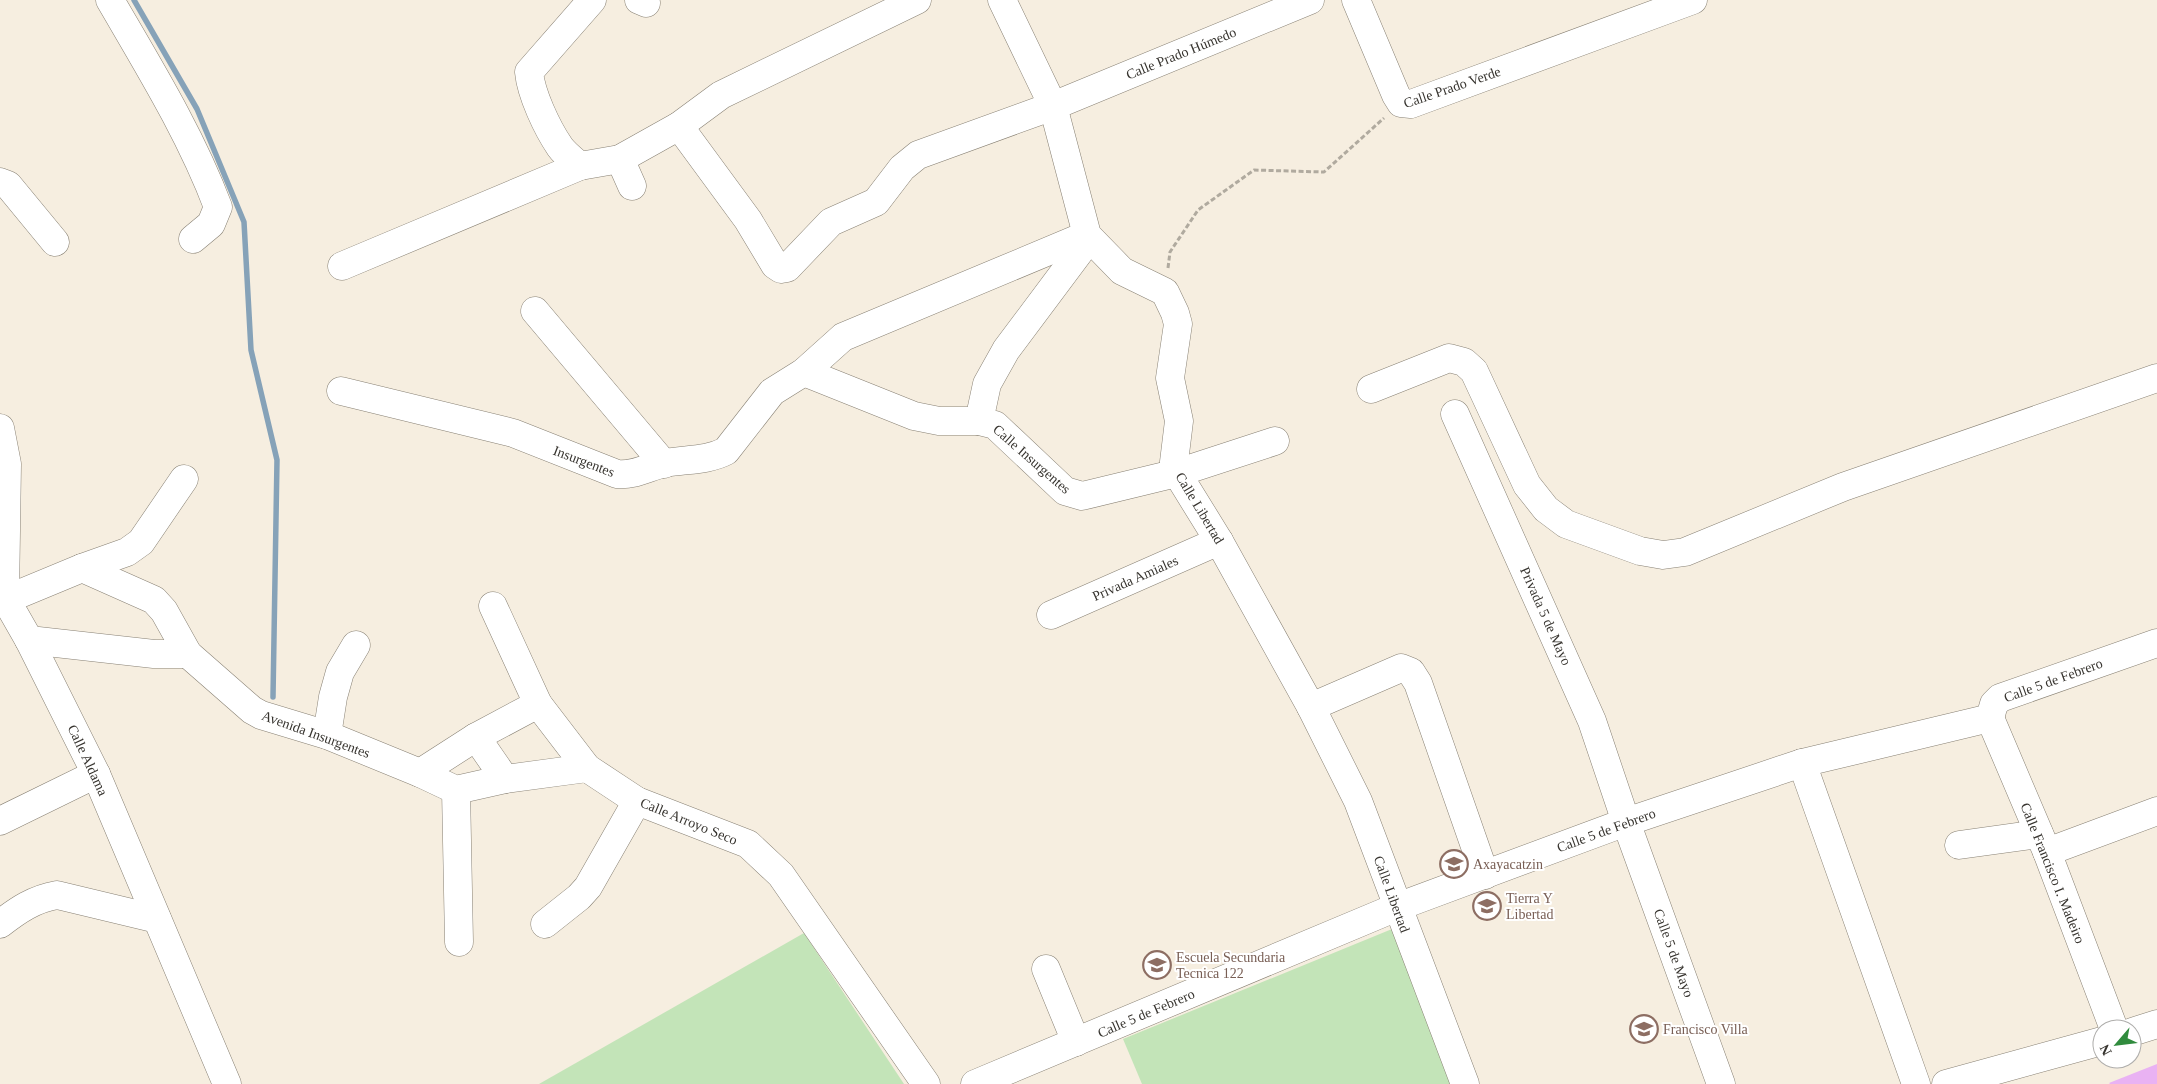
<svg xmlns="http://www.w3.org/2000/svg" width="2157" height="1084" font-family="Georgia,serif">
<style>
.green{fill:#c3e4b8}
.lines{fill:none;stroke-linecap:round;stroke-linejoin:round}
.stream{stroke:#86a2b8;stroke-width:5.5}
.building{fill:#e9b2f3}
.minor-casing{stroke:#888174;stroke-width:29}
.path{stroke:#b0aa9f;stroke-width:3;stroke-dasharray:5 2.5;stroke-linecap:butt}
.minor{stroke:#fff;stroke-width:28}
.labels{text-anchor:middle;stroke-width:4;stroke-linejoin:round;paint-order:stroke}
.street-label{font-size:14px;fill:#37342f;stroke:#fff}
.education-label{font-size:14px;fill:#785e54;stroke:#fff;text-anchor:start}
</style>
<rect width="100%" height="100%" fill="#f6eee0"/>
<!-- green -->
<g class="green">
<polygon points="1392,929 1460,1084 1142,1084 1123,1039"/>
<polygon points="804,933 904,1084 539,1084"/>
</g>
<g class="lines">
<!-- stream -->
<polyline class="stream" points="134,0 197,109 244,222 251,350 277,460 273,697"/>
</g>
<!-- building -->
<polygon class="building" points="2157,1064 2157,1084 2110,1084 2109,1083"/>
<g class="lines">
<defs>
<g id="minor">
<path d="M110 0C149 67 191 135 218 207L211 224 193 239"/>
<path d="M592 0 529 72C531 94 547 128 560 147 565 154 573 160 580 166L620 159 679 126 721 95 917 0"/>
<polyline points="639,0 646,3"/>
<polyline points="1002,0 1053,106 1087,235 1122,271 1165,292 1175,313 1178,324 1170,378 1179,421 1174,462 1177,473 1219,541 1311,707 1358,801 1465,1084"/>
<polyline points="1356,0 1396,95 1401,103 1411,104 1693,0"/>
<polyline points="679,126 748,220 775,265 781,269 787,268 831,222 876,202 902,168 918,155 1053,106 1310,0"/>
<polyline points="620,159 632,186"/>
<polyline points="0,182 8,185 55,242"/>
<polyline points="342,266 580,166"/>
<polyline points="535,311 664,464"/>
<polyline points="804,372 914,416 939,421 979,421 995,425 1065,491 1082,496 1177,473 1275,441"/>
<polyline points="1371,389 1449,358 1464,362 1474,371 1527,485 1546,509 1566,524 1640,551 1663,555 1685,552 1843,487 2157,378"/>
<path d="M341 391 513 433 617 474C634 476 648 467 665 463 686 459 707 461 726 451L772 392 804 372 843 337 1087 235"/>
<polyline points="1455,414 1592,721 1626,822 1721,1084"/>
<polyline points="979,421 987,384 1006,350 1089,239"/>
<polyline points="0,428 7,464 5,598 29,640 96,774 227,1084"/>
<polyline points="82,568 127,552 141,542 184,479"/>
<polyline points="0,602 82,568 154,600 164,611 188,654 252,710 261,715 327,735 420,773 456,790 505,779 587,768"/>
<polyline points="493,606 538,704 587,768 637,801 748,844 781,875 926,1084"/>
<polyline points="1051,615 1219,541"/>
<polyline points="29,640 154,654 188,654"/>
<polyline points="1311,707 1401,668 1411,672 1418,683 1485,875"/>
<polyline points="1990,718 2047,852 2114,1029"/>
<polyline points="327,735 333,697 340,672 356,645"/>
<polyline points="476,737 505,779"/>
<polyline points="1802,763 1916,1084"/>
<polyline points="420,773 476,737 538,704"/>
<polyline points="456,790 459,942"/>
<polyline points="0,821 96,774"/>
<polyline points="1959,845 2039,834"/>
<polyline points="2047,852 2157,811"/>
<path d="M0 924C18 910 34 899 57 895L157 919"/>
<polyline points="545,924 579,897 588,887 637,801"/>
<polyline points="1046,969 1076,1042"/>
<polyline points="2132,1032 2157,1024"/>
<polyline points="975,1084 1397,907 1626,822 1802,763 1990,718 1994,704 2000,698 2157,643"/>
<polyline points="1946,1084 2102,1041"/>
</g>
</defs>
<!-- minor casing -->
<use href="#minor" class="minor-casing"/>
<!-- path -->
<polyline class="path" points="1168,268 1170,252 1198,210 1254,170 1324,172 1384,118"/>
<!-- minor -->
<use href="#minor" class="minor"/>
</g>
<!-- icons -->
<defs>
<symbol id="school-ring" viewBox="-11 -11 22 22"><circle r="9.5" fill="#fff" stroke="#8d6e63" stroke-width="1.5"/><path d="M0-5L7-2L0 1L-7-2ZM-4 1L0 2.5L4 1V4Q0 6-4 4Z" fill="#8d6e63"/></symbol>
</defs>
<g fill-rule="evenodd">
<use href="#school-ring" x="1438" y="848" width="32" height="32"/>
<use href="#school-ring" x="1471" y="890" width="32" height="32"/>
<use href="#school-ring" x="1141" y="949" width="32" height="32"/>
<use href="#school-ring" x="1628" y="1013" width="32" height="32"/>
</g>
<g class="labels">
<!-- street labels -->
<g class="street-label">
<text transform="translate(1181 53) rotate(-22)" y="5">Calle Prado Húmedo</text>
<text transform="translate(1452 87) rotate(-19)" y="5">Calle Prado Verde</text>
<text transform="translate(1032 459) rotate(41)" y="5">Calle Insurgentes</text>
<text transform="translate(584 461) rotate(21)" y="5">Insurgentes</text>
<text transform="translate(1200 508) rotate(59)" y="5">Calle Libertad</text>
<text transform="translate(1135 578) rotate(-24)" y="5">Privada Amiales</text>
<text transform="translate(1546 616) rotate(66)" y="5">Privada 5 de Mayo</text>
<text transform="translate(2053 680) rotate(-20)" y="5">Calle 5 de Febrero</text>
<text transform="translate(316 734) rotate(20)" y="5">Avenida Insurgentes</text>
<text transform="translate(88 760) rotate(65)" y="5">Calle Aldama</text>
<text transform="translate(689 821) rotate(22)" y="5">Calle Arroyo Seco</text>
<text transform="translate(1606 830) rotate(-20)" y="5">Calle 5 de Febrero</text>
<text transform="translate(2053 873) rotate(68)" y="5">Calle Francisco I. Madeiro</text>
<text transform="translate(1392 894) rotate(70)" y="5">Calle Libertad</text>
<text transform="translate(1674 953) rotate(70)" y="5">Calle 5 de Mayo</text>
<text transform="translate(1146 1013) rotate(-23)" y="5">Calle 5 de Febrero</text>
</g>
<!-- education labels -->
<g class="education-label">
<text x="1473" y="869">Axayacatzin</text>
<text x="1506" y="903">Tierra Y<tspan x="1506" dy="16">Libertad</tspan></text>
<text x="1176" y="962">Escuela Secundaria<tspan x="1176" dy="16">Tecnica 122</tspan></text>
<text x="1663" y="1034">Francisco Villa</text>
</g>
</g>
<!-- north arrow -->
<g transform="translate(2117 1044) rotate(242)"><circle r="24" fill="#ffffff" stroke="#afaeac"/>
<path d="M0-4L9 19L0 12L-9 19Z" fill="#308b3d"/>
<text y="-8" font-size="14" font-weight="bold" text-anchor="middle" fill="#37342f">N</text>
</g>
</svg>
